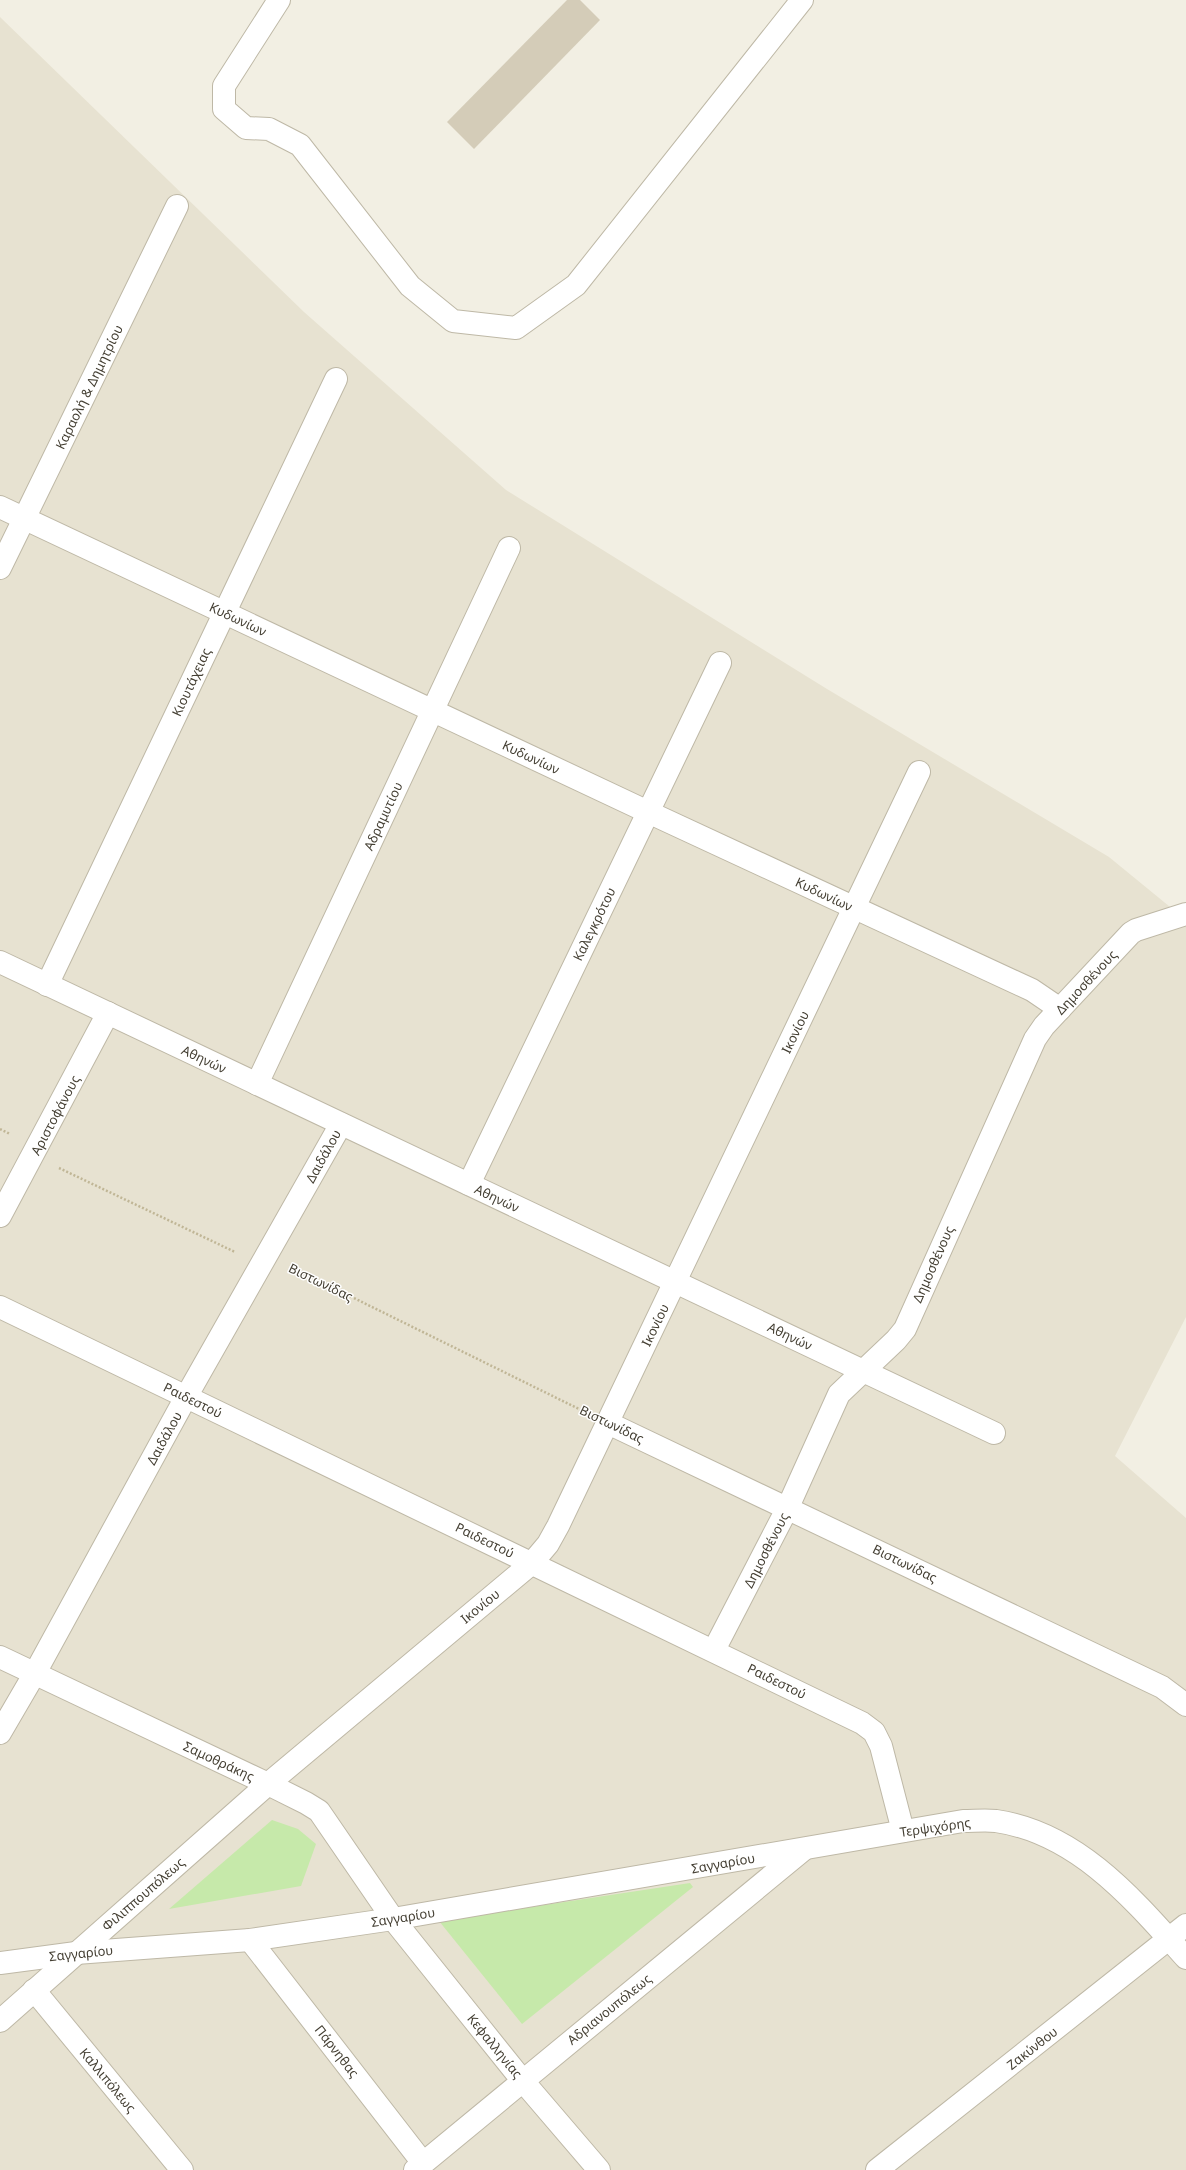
<svg xmlns="http://www.w3.org/2000/svg" width="1186" height="2170" font-family="'Noto Sans',sans-serif">
<style>
.residential{fill:#e7e2d1}
.green{fill:#c6e9aa}
.building{fill:#d4ccb8}
.lines{fill:none;stroke-linecap:round;stroke-linejoin:round}
.minor-casing{stroke:#beb8a6;stroke-width:24}
.tertiary-casing{stroke:#beb8a6;stroke-width:24}
.path{stroke:#c0b696;stroke-width:2.5;stroke-dasharray:2 2;stroke-linecap:butt}
.minor{stroke:#fff;stroke-width:22}
.tertiary{stroke:#fff;stroke-width:22}
.labels{text-anchor:middle;stroke-width:3;stroke-linejoin:round;paint-order:stroke}
.street-label{font-size:13px;fill:#443f33;stroke:#fff}
</style>
<rect width="100%" height="100%" fill="#f2efe3"/>
<!-- residential -->
<polygon class="residential" points="0,17 304,312 506,490 827,689 1109,857 1186,920 1186,1317 1115,1456 1186,1518 1186,2170 0,2170"/>
<!-- green -->
<g class="green">
<polygon points="272,1820 298,1829 316,1844 301,1886 169,1909"/>
<polygon points="690,1883 693,1887 522,2024 439,1921"/>
</g>
<!-- building -->
<polygon class="building" points="567,0 580,0 600,20 474,149 447,122"/>
<g class="lines">
<defs>
<g id="minor">
<polyline points="279,0 224,86 224,109 246,128 269,129 300,145 410,286 453,321 516,328 576,285 802,0"/>
<polyline points="0,507 648,812 1032,990 1060,1009"/>
<polyline points="0,568 177,206"/>
<polyline points="0,962 994,1433"/>
<polyline points="47,985 336,379"/>
<polyline points="257,1084 509,548"/>
<polyline points="469,1184 720,663"/>
<polyline points="0,1216 108,1013"/>
<polyline points="0,1307 862,1723 874,1732 881,1746 903,1831"/>
<polyline points="608,1423 1162,1687 1186,1705"/>
<polyline points="714,1650 788,1507 839,1394 896,1340 905,1329 1035,1039 1044,1026 1131,933 1136,930 1186,914"/>
<polyline points="0,1657 268,1784 306,1803 319,1811 393,1919 522,2080 599,2170"/>
<polyline points="0,1733 35,1673 186,1397 341,1124"/>
<polyline points="250,1940 423,2163"/>
<polyline points="34,1990 182,2170"/>
<polyline points="0,2021 268,1784 532,1563 548,1544 558,1526 919,772"/>
<polyline points="877,2170 1186,1925"/>
</g>
<g id="tertiary">
<path d="M0 1963 76 1953 250 1940 393 1919 963 1821C974 1821 986 1820 996 1821 1078 1833 1134 1900 1186 1958"/>
<polyline points="415,2170 803,1850"/>
</g>
</defs>
<!-- minor casing -->
<use href="#minor" class="minor-casing"/>
<!-- tertiary casing -->
<use href="#tertiary" class="tertiary-casing"/>
<!-- path -->
<g class="path">
<polyline points="0,1129 10,1134"/>
<polyline points="59,1168 235,1252"/>
<polyline points="293,1268 581,1410"/>
</g>
<!-- minor -->
<use href="#minor" class="minor"/>
<!-- tertiary -->
<use href="#tertiary" class="tertiary"/>
</g>
<g class="labels">
<!-- street labels -->
<g class="street-label">
<text transform="translate(89 387) rotate(-64)" y="5">Καραολή &amp; Δημητρίου</text>
<text transform="translate(238 619) rotate(25)" y="5">Κυδωνίων</text>
<text transform="translate(191 682) rotate(-65)" y="5">Κιουτάχειας</text>
<text transform="translate(531 757) rotate(25)" y="5">Κυδωνίων</text>
<text transform="translate(383 816) rotate(-65)" y="5">Αδραμυτίου</text>
<text transform="translate(824 894) rotate(25)" y="5">Κυδωνίων</text>
<text transform="translate(594 924) rotate(-64)" y="5">Καλεγκρότου</text>
<text transform="translate(1086 982) rotate(-47)" y="5">Δημοσθένους</text>
<text transform="translate(795 1032) rotate(-64)" y="5">Ικονίου</text>
<text transform="translate(204 1059) rotate(25)" y="5">Αθηνών</text>
<text transform="translate(55 1115) rotate(-62)" y="5">Αριστοφάνους</text>
<text transform="translate(323 1156) rotate(-61)" y="5">Δαιδάλου</text>
<text transform="translate(497 1198) rotate(25)" y="5">Αθηνών</text>
<text transform="translate(933 1264) rotate(-66)" y="5">Δημοσθένους</text>
<text transform="translate(321 1282) rotate(26)" y="5">Βιστωνίδας</text>
<text transform="translate(655 1325) rotate(-64)" y="5">Ικονίου</text>
<text transform="translate(790 1336) rotate(25)" y="5">Αθηνών</text>
<text transform="translate(193 1400) rotate(26)" y="5">Ραιδεστού</text>
<text transform="translate(612 1424) rotate(26)" y="5">Βιστωνίδας</text>
<text transform="translate(164 1438) rotate(-61)" y="5">Δαιδάλου</text>
<text transform="translate(485 1540) rotate(26)" y="5">Ραιδεστού</text>
<text transform="translate(766 1550) rotate(-63)" y="5">Δημοσθένους</text>
<text transform="translate(905 1563) rotate(26)" y="5">Βιστωνίδας</text>
<text transform="translate(480 1606) rotate(-39)" y="5">Ικονίου</text>
<text transform="translate(777 1681) rotate(26)" y="5">Ραιδεστού</text>
<text transform="translate(219 1761) rotate(25)" y="5">Σαμοθράκης</text>
<text transform="translate(935 1827) rotate(-8)" y="5">Τερψιχόρης</text>
<text transform="translate(723 1863) rotate(-10)" y="5">Σαγγαρίου</text>
<text transform="translate(143 1894) rotate(-41)" y="5">Φιλιππουπόλεως</text>
<text transform="translate(403 1917) rotate(-9)" y="5">Σαγγαρίου</text>
<text transform="translate(81 1953) rotate(-6)" y="5">Σαγγαρίου</text>
<text transform="translate(609 2009) rotate(-39)" y="5">Αδριανουπόλεως</text>
<text transform="translate(495 2046) rotate(51)" y="5">Κεφαλληνίας</text>
<text transform="translate(1032 2048) rotate(-38)" y="5">Ζακύνθου</text>
<text transform="translate(337 2051) rotate(52)" y="5">Πάρνηθας</text>
<text transform="translate(108 2080) rotate(50)" y="5">Καλλιπόλεως</text>
</g>
</g>
</svg>
